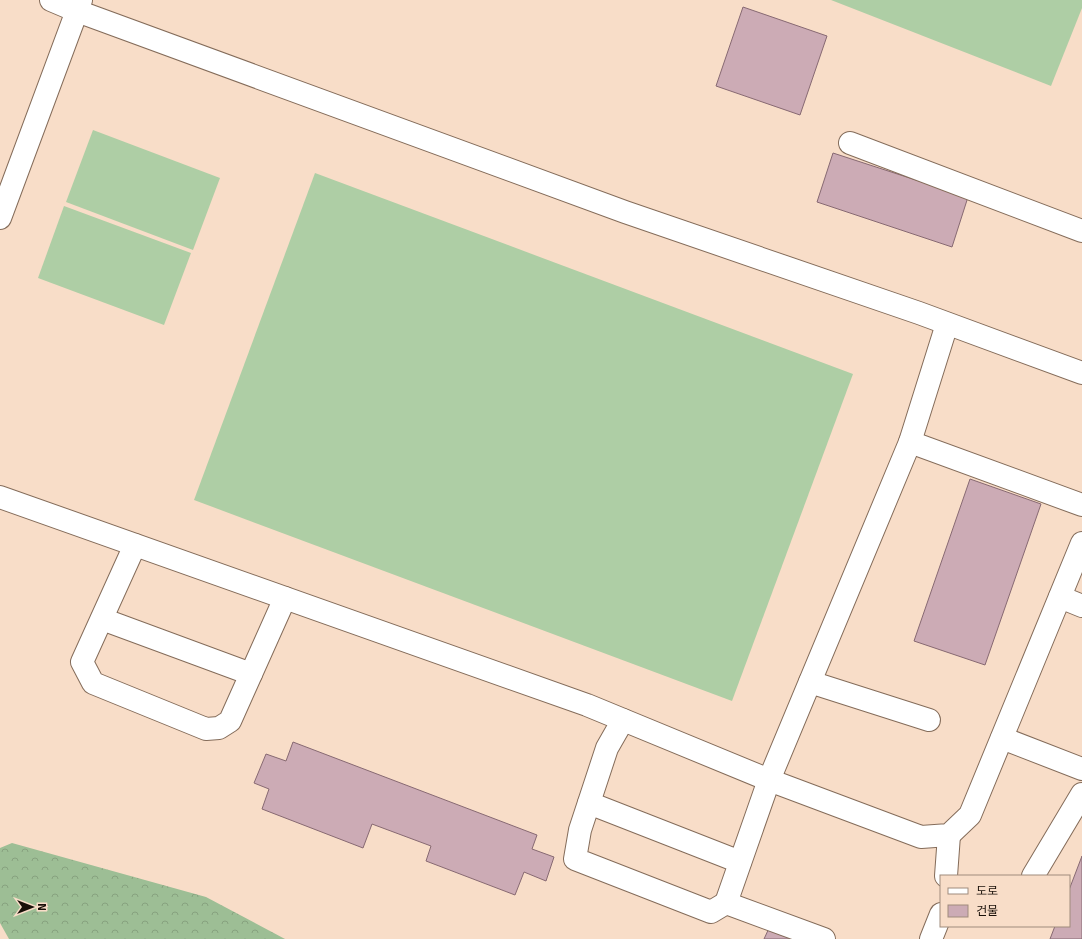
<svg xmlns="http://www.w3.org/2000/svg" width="1082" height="939" font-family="Signika,'Noto Sans KR',sans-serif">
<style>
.forest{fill:url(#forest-crowns)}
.pitch{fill:#aecea5}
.building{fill:#ccabb5;stroke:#876972}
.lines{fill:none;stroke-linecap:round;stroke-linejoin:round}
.minor-casing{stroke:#846c5a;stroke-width:24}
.minor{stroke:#fff;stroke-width:22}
</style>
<defs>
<pattern id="forest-crowns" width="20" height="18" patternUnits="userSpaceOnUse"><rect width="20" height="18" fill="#9dbe95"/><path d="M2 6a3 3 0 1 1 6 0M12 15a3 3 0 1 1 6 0" fill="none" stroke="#87a27f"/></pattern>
</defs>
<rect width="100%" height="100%" fill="#f8ddc8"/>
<!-- forest -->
<polygon class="forest" points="12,843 206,897 285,939 9,939 0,923 0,848"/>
<!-- pitch -->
<g class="pitch">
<polygon points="831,0 1082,0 1082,8 1051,86"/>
<polygon points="93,130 220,178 193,250 66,202"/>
<polygon points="315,173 853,374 732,701 194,500"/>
<polygon points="64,206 191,253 164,325 38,278"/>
</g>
<!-- building -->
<g class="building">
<polygon points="743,7 827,36 800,115 716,86"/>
<polygon points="833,153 968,197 952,247 817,202"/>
<polygon points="970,479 1041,504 985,665 914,641"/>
<polygon points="293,742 537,835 532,849 554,857 546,881 524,872 515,895 426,861 431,846 372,824 363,848 262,809 269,789 254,783 266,754 286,761"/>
<polygon points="1082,856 1082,939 1050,939 1055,926 1069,926 1069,890"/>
<polygon points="770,926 801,939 764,939"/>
</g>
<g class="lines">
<defs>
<g id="minor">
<polyline points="51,0 77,11 625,212 919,313 1082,373"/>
<polyline points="850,143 1082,231"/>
<polyline points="0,218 81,0"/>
<polyline points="910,442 1082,505"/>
<polyline points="0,497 587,705 769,780 921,837 949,835 970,815 1082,543"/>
<polyline points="135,545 82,662 93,683 206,729 219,728 230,721 285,598"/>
<polyline points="1060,597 1082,606"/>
<polyline points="102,619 251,674"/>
<polyline points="810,682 929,720"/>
<polyline points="623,720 607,748 580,830 575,859 711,912 726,903"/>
<polyline points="1002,738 1082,769"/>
<polyline points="589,803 740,862"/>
<polyline points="946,876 949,835"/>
<polyline points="1033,876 1082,794"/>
<polyline points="824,939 726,903 769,780 910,442 947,324"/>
<polyline points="931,939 941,914"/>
</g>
</defs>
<!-- minor casing -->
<use href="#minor" class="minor-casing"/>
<!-- minor -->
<use href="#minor" class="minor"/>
</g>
<!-- legend -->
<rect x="940" y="875" width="130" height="52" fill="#f8ddc8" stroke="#9f8b7c"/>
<rect x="948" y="888" width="20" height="6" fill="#ffffff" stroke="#9f8b7c"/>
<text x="976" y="895" font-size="12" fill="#191009">도로</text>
<rect x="948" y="905" width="20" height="12" fill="#ccabb5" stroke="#9f8b7c"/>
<text x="976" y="915" font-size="12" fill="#191009">건물</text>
<!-- north arrow -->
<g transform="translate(32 907) rotate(90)" stroke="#f8ddc8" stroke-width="3" paint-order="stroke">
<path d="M0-3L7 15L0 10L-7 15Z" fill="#191009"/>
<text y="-6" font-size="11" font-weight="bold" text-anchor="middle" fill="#191009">N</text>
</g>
</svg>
